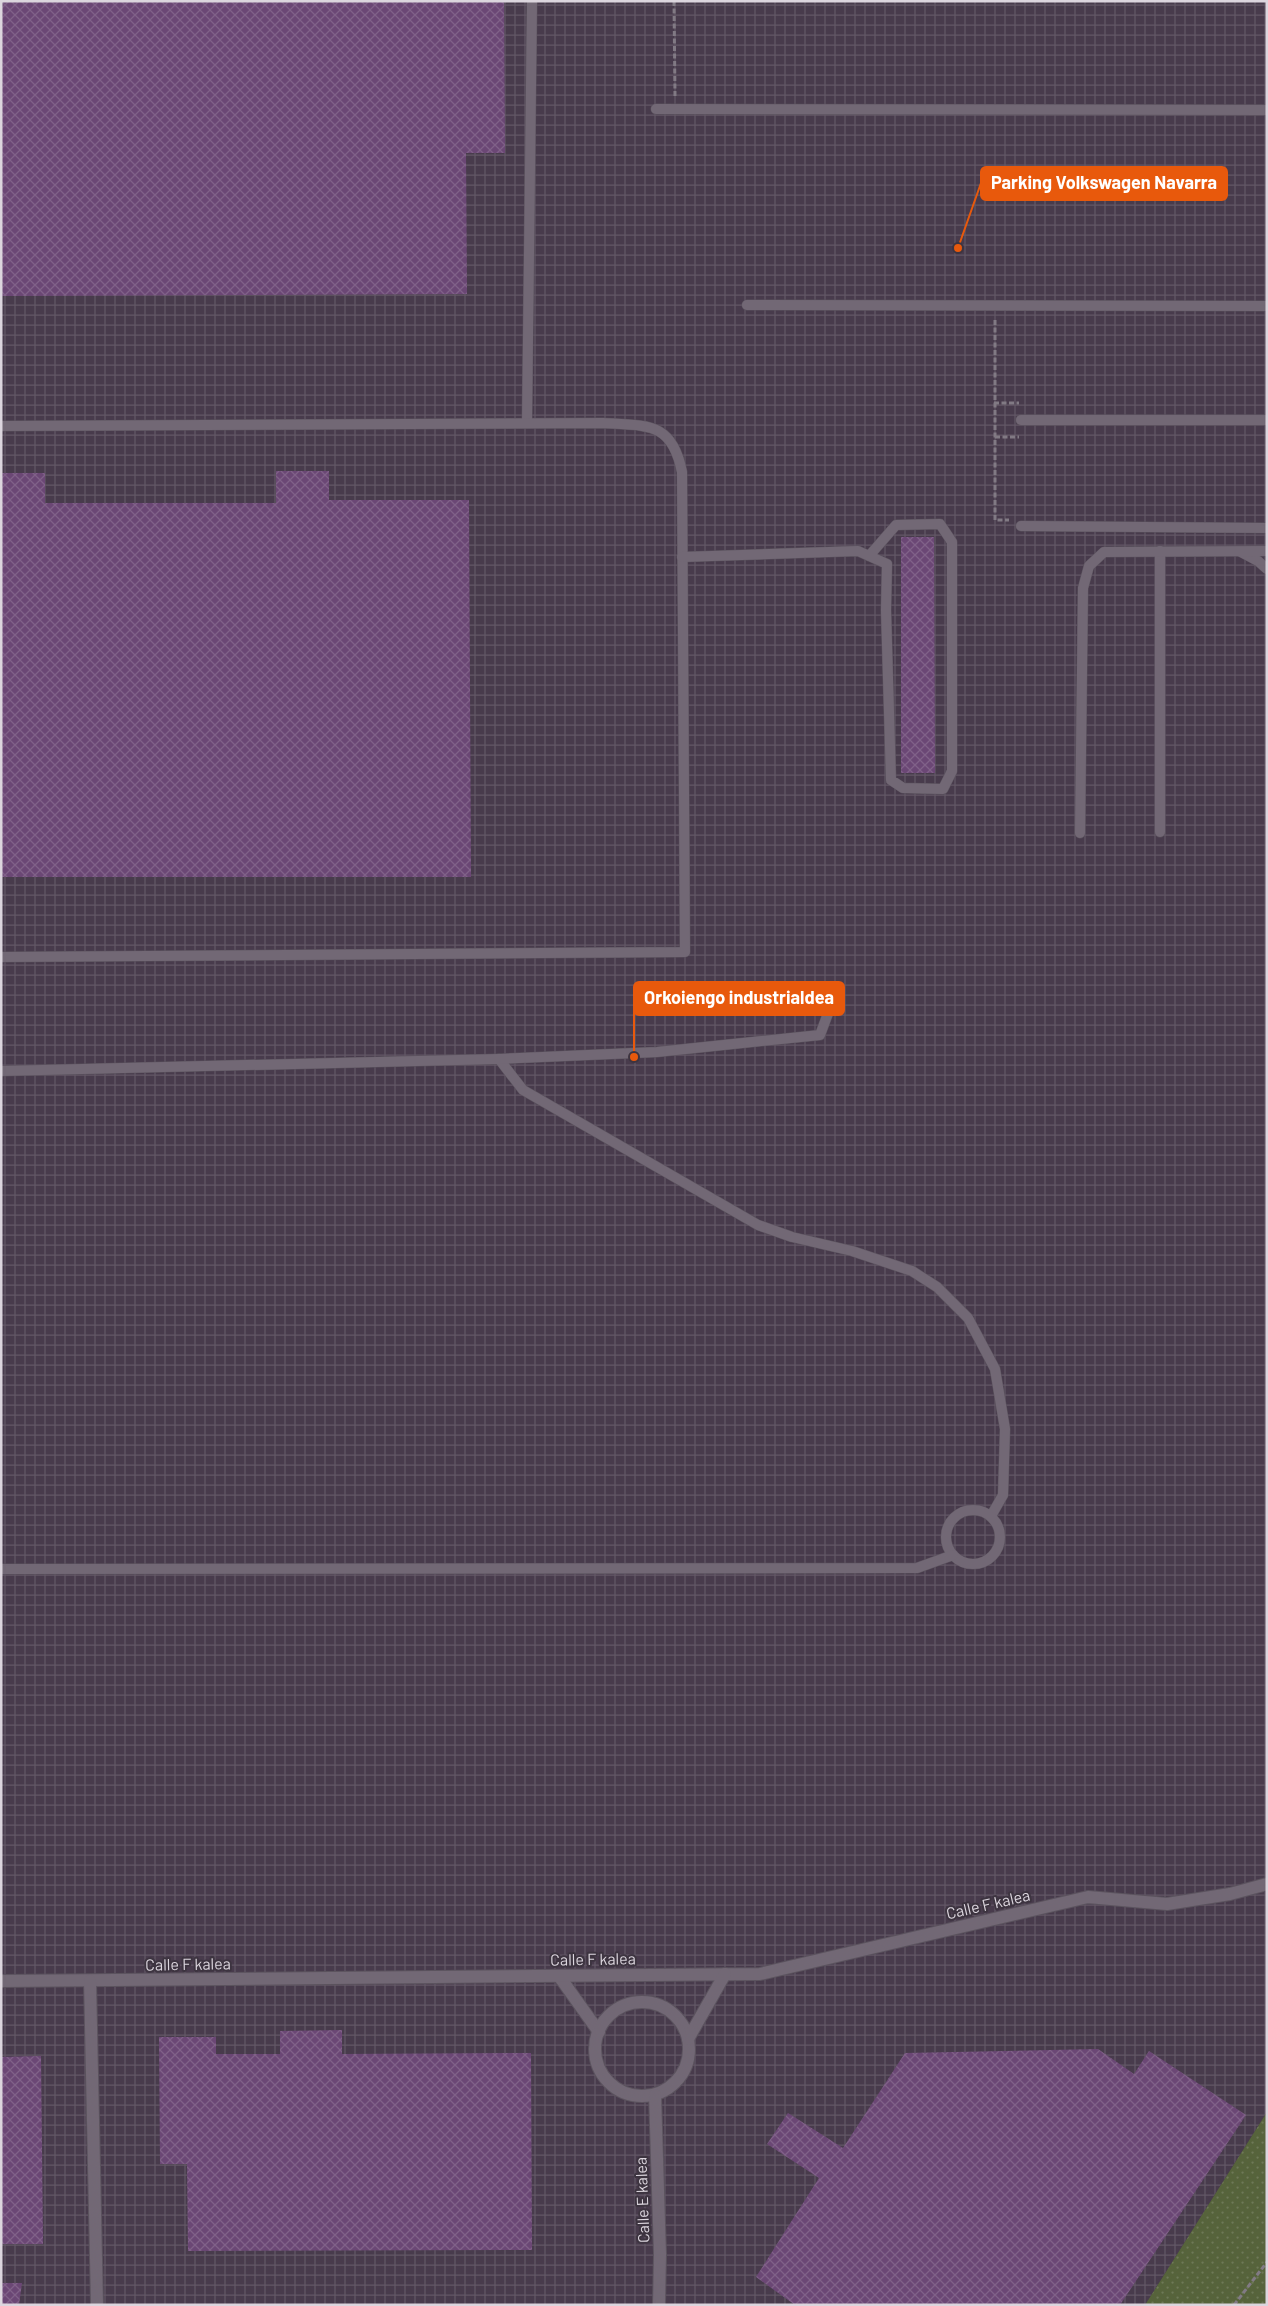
<svg xmlns="http://www.w3.org/2000/svg" width="1268" height="2306" font-family="Barlow,sans-serif">
<style>
.industrial{fill:url(#industrial-grid)}
.grass{fill:url(#grass-dots)}
.building{fill:url(#building-cross-hatch)}
.lines{fill:none;stroke-linecap:round;stroke-linejoin:round}
.lane-casing{stroke:#5b535e;stroke-width:11}
.street-casing{stroke:#5b535e;stroke-width:14}
.path{stroke:#817a84;stroke-width:3;stroke-dasharray:5 2.5;stroke-linecap:butt}
.lane{stroke:#726875;stroke-width:10}
.street{stroke:#726875;stroke-width:12}
.labels{text-anchor:middle;stroke-width:4;stroke-linejoin:round;paint-order:stroke}
.street-label{font-size:16px;fill:#dcd6de;stroke:#3d3440}
.leader{fill:none;stroke:#e8590c;stroke-width:2}
.callout-dot{fill:#e8590c;stroke:#3d3440;stroke-width:2}
.callout{fill:#e8590c;stroke:#e8590c;stroke-width:2}
.callout-label{font-size:18px;text-anchor:middle;font-weight:bold;fill:#fff}
</style>
<defs>
<pattern id="industrial-grid" width="8" height="8" patternUnits="userSpaceOnUse" patternTransform="scale(1.25)"><rect width="8" height="8" fill="#483b4c"/><path d="M0 4h8M4 0v8" fill="none" stroke="#625765"/></pattern>
<pattern id="grass-dots" width="8" height="8" patternUnits="userSpaceOnUse" patternTransform="scale(1.25)"><rect width="8" height="8" fill="#56633b"/><path d="M2 2h.1M6 6h.1" fill="none" stroke="#6e7957" stroke-width="1.8" stroke-linecap="round"/></pattern>
<pattern id="building-cross-hatch" width="8" height="8" patternUnits="userSpaceOnUse" patternTransform="scale(1.25)"><rect width="8" height="8" fill="#6b4775"/><path d="M0 0l8 8M0 8l8-8" fill="none" stroke="#806188"/></pattern>
</defs>
<rect width="100%" height="100%" fill="#3d3440"/>
<!-- industrial -->
<polygon class="industrial" points="1,1 1267,1 1267,2112 1145,2305 1,2305"/>
<!-- grass -->
<polygon class="grass" points="1267,2112 1267,2305 1145,2305"/>
<!-- building -->
<g class="building">
<polygon points="1,1 504,1 505,153 466,153 467,294 1,296"/>
<polygon points="276,471 329,471 329,500 469,500 471,877 1,877 1,473 45,473 45,503 276,503"/>
<polygon points="901,537 934,537 935,773 901,773"/>
<polygon points="342,2030 342,2054 531,2053 532,2250 188,2251 187,2164 160,2164 159,2037 216,2037 216,2054 280,2054 280,2031"/>
<polygon points="1098,2049 1134,2074 1149,2051 1246,2115 1120,2305 795,2305 756,2277 819,2178 767,2144 788,2113 843,2148 905,2053"/>
<polygon points="41,2056 43,2244 1,2244 1,2057"/>
<polygon points="1,2283 22,2283 19,2305 1,2305"/>
</g>
<g class="lines">
<defs>
<g id="lane">
<polyline points="656,109 1267,110"/>
<polyline points="747,305 1267,306"/>
<polyline points="1021,420 1267,420"/>
<polyline points="527,423 532,1"/>
<path d="M1 426 603 423C647 426 672 421 682 472L685 952 1 957"/>
<polyline points="1021,526 1267,528"/>
<polyline points="1241,552 1258,561 1267,569"/>
<polyline points="682,557 858,551 887,564 886,610 891,780 903,788 943,789 952,771 952,542 940,524 896,525 869,556"/>
<polyline points="1160,832 1160,551"/>
<polyline points="1080,833 1083,588 1089,566 1104,552 1267,551"/>
<polyline points="499,1059 523,1090 758,1225 792,1237 852,1251 912,1271 937,1287 968,1318 995,1369 1005,1429 1003,1495 991,1516"/>
<polyline points="1,1071 499,1059 657,1052 820,1035 833,1000"/>
<circle cx="973" cy="1537" r="27"/>
<polyline points="1,1569 917,1568 953,1555"/>
</g>
<g id="street">
<polyline points="559,1976 599,2032"/>
<polyline points="1,1981 760,1974 1088,1897 1167,1904 1230,1894 1267,1884"/>
<polyline points="90,1981 97,2305"/>
<circle cx="642" cy="2049" r="47"/>
<polyline points="688,2039 725,1974"/>
<polyline points="655,2095 660,2254 659,2305"/>
</g>
</defs>
<!-- lane casing -->
<use href="#lane" class="lane-casing"/>
<!-- street casing -->
<use href="#street" class="street-casing"/>
<!-- path -->
<g class="path">
<polyline points="674,1 675,96"/>
<polyline points="995,320 995,520 1009,520"/>
<polyline points="994,403 1019,403"/>
<polyline points="995,437 1019,437"/>
<polyline points="1234,2305 1267,2262"/>
</g>
<!-- lane -->
<use href="#lane" class="lane"/>
<!-- street -->
<use href="#street" class="street"/>
</g>
<g class="labels">
<!-- street labels -->
<g class="street-label">
<text transform="translate(988 1904) rotate(-13)" y="6">Calle F kalea</text>
<text transform="translate(593 1959) rotate(-1)" y="6">Calle F kalea</text>
<text transform="translate(188 1964) rotate(-1)" y="6">Calle F kalea</text>
<text transform="translate(642 2200) rotate(-92)" y="6">Calle E kalea</text>
</g>
</g>
<!-- callouts -->
<path class="leader" d="M958 248L981 183M634 1057L634 998"/>
<g class="callout-dot">
<circle cx="958" cy="248" r="5"/>
<circle cx="634" cy="1057" r="5"/>
</g>
<g class="callout">
<rect x="981" y="167" width="246" height="33" rx="5"/>
<rect x="634" y="982" width="210" height="33" rx="5"/>
</g>
<g class="callout-label">
<text x="1104" y="189">Parking Volkswagen Navarra</text>
<text x="739" y="1004">Orkoiengo industrialdea</text>
</g>
<!-- border -->
<rect width="1268" height="2306" fill="none" stroke="#dcd6de" stroke-width="5"/>
</svg>
